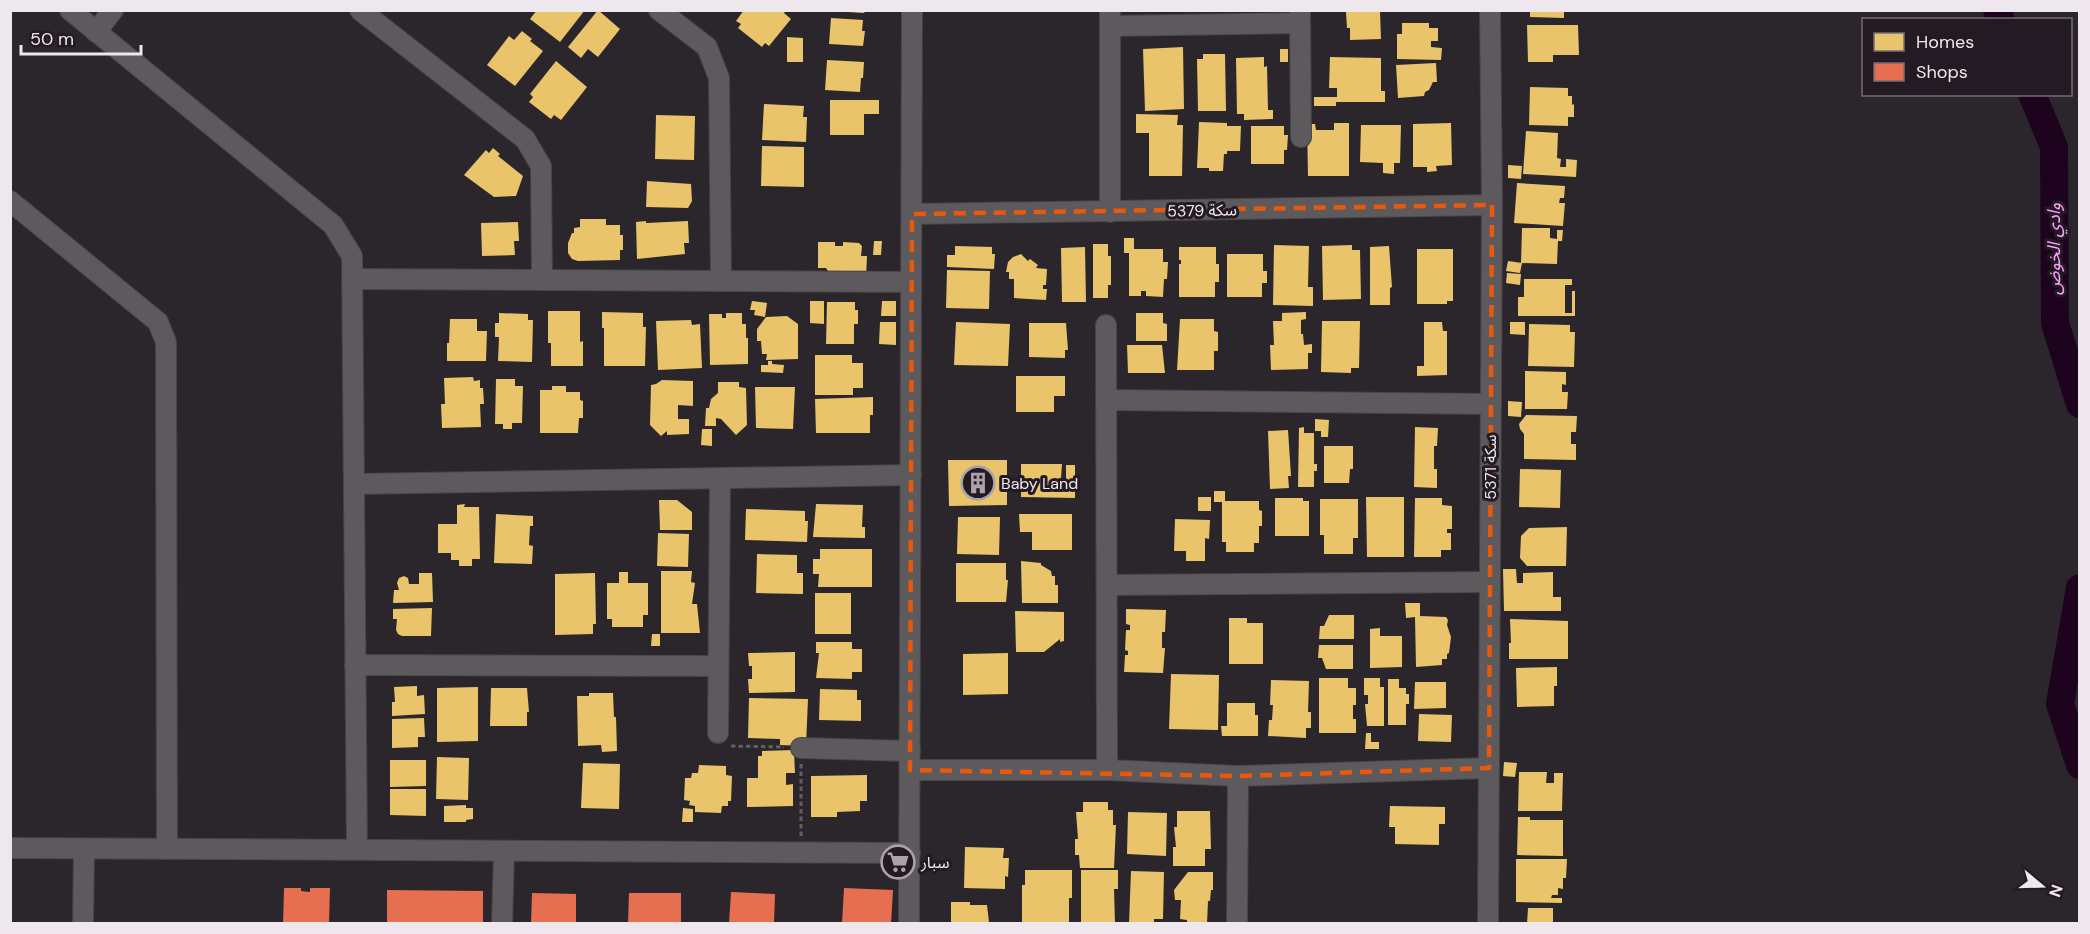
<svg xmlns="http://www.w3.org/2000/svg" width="2090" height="934" font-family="'DM Sans','Noto Sans Arabic',sans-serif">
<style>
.homes{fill:#e9c46a}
.shops{fill:#e76f51}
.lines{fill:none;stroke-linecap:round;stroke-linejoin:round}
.river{stroke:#1e031f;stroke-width:28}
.minor-casing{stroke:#474347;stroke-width:22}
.path{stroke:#625e62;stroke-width:3;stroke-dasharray:4.5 3;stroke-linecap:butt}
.minor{stroke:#5d5a5d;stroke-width:20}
.marked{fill:none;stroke:#e8590c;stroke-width:4.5;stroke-dasharray:12 8;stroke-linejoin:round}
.labels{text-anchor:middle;stroke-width:6;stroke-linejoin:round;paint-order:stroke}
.street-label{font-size:16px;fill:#eee8ee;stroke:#231a23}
.poi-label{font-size:16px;fill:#eee8ee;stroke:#231a23;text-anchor:start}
.water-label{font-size:18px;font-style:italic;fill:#fea2ff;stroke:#231a23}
</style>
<rect width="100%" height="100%" fill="#2b262b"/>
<!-- homes -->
<g class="homes">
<polygon points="537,10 585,10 560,42 530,19"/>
<polygon points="598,10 620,29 598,57 588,49 581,58 568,47"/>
<polygon points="744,10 786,10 784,13 791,19 769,46 765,43 762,47 738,28 741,24 736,21"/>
<polygon points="848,10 866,10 864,13 848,12"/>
<polygon points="1530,10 1564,10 1564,18 1530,17"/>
<polygon points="1380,11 1381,39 1350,40 1350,28 1347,28 1346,12"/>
<polygon points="831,18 863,20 862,31 865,31 863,46 829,44"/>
<polygon points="1402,23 1429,23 1429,28 1438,28 1438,41 1431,41 1431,47 1442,48 1441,60 1397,59 1397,34 1402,34"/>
<polygon points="1527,25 1578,25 1579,55 1553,55 1553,62 1528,62"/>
<polygon points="522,31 532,39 530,41 543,51 515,86 487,65 509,36 514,40"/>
<polygon points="787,37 803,38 803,62 787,62"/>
<polygon points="1183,47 1184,109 1145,111 1143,49"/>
<rect x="1280" y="49" width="8" height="13"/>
<polygon points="1203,54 1225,54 1226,111 1198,111 1197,59 1203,59"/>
<polygon points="1264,57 1264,67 1267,66 1268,110 1273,110 1273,119 1244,120 1244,114 1237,114 1236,58"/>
<polygon points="1330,57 1381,58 1381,91 1385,91 1385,102 1336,102 1336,106 1314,106 1314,97 1337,97 1337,88 1329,88"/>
<polygon points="827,60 864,62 863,78 861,78 860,92 825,90"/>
<polygon points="556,61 587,87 561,120 554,115 551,119 529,102 533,97 530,94"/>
<polygon points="1436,63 1437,82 1433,82 1429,90 1425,92 1424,96 1398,98 1396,65"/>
<polygon points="1530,87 1568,88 1568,96 1572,96 1572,105 1574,104 1574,117 1568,117 1568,126 1529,125"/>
<polygon points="830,100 879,100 879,114 864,114 864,135 830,135"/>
<polygon points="764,104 804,106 803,117 807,117 806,142 762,140"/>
<polygon points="1136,114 1178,115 1177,125 1183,125 1182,176 1149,176 1149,133 1136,133"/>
<polygon points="656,115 695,116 694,160 655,159"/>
<polygon points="1199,122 1227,123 1227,126 1241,126 1240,151 1227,151 1227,154 1224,154 1223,171 1209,171 1209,168 1197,168"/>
<polygon points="1334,123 1349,123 1349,176 1308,176 1307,124 1315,124 1316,130 1334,130"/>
<polygon points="1451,123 1452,165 1436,166 1437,171 1427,172 1427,167 1413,167 1413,124"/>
<polygon points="1361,125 1401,125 1400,163 1394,163 1394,174 1383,173 1383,163 1360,162"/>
<polygon points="1251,126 1284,126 1284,135 1288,135 1287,150 1284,150 1284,164 1251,164"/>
<polygon points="1526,131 1558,133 1557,158 1561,159 1560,167 1566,167 1566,159 1577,160 1576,177 1523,174"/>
<polygon points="762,146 804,147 804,187 761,186"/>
<polygon points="493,148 500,154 498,156 523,176 516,196 494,197 464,175 486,150 489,153"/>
<polygon points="1508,165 1522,166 1521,179 1508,178"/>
<polygon points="647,181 691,184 692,201 688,208 646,207"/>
<polygon points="1517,183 1565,186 1564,198 1560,198 1559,203 1565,203 1563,226 1514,223"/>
<polygon points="580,219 606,219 606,225 620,225 620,235 623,235 623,250 620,250 620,260 578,261 572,259 568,253 568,243 572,233 574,233 574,228 580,227"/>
<polygon points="646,221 646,223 688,221 689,243 684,243 685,254 637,259 636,222"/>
<polygon points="518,222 519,241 514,241 515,255 482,256 481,223"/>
<polygon points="1522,228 1550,228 1550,238 1557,239 1557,230 1563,230 1562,241 1558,241 1557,264 1521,263"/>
<polygon points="1124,238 1134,238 1134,249 1163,249 1163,262 1168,262 1167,279 1164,279 1163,297 1146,296 1146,291 1141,291 1141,296 1129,296 1129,253 1124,253"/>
<polygon points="874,241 882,241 881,255 873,255"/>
<polygon points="818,242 835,242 835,246 843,246 843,242 859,243 862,246 861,256 867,256 866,278 830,274 826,268 818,268"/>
<polygon points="1093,244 1108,244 1108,256 1111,256 1111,285 1108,285 1108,298 1093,298"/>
<polygon points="1274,245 1309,246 1308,287 1313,287 1313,306 1273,305"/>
<polygon points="1352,245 1352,250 1360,250 1361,299 1323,300 1322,246"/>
<polygon points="955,246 992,247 992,254 995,254 994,269 947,267 947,255 955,255"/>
<polygon points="1389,246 1392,287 1390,288 1390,305 1370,305 1370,247"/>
<polygon points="1085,247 1086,302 1062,302 1061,248"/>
<polygon points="1179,247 1216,247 1216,264 1219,264 1219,282 1215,282 1215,297 1179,297 1179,264 1181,264 1181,260 1179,260"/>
<polygon points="1417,249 1453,249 1453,301 1447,301 1447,304 1417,304"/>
<polygon points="1021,254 1028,261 1030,259 1038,265 1036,268 1047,269 1046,285 1043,285 1043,289 1047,289 1046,300 1014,298 1014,279 1009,279 1009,272 1006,272 1008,262 1013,257"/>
<polygon points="1227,254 1263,254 1263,271 1267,271 1267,283 1262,283 1262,297 1227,297"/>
<polygon points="1508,261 1522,263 1520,273 1506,271"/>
<polygon points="947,270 990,271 989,309 946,308"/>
<polygon points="1507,273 1521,274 1520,285 1506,283"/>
<polygon points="1524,279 1572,279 1572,285 1565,285 1565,313 1572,313 1572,291 1575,291 1575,316 1518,316 1518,297 1524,297"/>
<polygon points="752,301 767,303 765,317 754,315 755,310 750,310"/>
<polygon points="810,301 824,301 824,324 810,323"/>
<polygon points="882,301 896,301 896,316 881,316"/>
<polygon points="827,302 855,302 855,310 858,310 858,324 854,324 854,344 826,344"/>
<polygon points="548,311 580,311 580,342 583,341 583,366 551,366 551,343 548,343"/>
<polygon points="602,312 643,313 643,327 646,327 645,366 604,366 604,328 602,328"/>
<polygon points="1306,312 1306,319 1301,320 1301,334 1303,334 1304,345 1312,344 1312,353 1308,353 1308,369 1271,370 1270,345 1274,345 1273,321 1282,321 1282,313"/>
<polygon points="499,313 528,314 528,320 533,320 532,362 498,361 499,337 495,337 495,323 499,323"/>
<polygon points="726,313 742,313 742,324 746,324 746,338 748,338 748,364 710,365 709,314 722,314 722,318 726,318"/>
<polygon points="1136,313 1163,313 1163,323 1167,324 1167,341 1136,341"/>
<polygon points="787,316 798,324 798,359 766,360 767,354 762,354 761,341 757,341 757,329 766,317"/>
<polygon points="450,319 477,319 477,331 487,331 486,361 447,361 447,343 449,343"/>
<polygon points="1180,319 1214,319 1214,331 1218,332 1218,351 1214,351 1214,370 1177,370"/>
<polygon points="691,320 692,325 700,324 702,368 658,370 656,321"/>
<polygon points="1322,321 1360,321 1359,368 1351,368 1351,373 1321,372"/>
<polygon points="880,322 896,322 896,345 879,344"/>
<polygon points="956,322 1010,324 1008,366 954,365"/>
<polygon points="1424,322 1442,322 1443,331 1447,331 1447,375 1417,376 1417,366 1424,366"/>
<polygon points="1510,322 1525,322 1525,335 1510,334"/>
<polygon points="1029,323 1066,323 1068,350 1065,350 1065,358 1029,357"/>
<polygon points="1529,324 1570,325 1570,332 1575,332 1574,367 1528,366"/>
<polygon points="1127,345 1162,345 1165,373 1128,373"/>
<polygon points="815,355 852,355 852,363 863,363 863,388 853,388 853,395 815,395"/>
<polygon points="768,361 772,361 772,364 784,365 783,373 761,372 761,365 768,365"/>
<polygon points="1525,371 1566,372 1566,385 1562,384 1562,392 1568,392 1567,409 1525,409"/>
<polygon points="1016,376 1065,376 1065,396 1054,396 1054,412 1016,412"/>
<polygon points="473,377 474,381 480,380 480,388 483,388 484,404 480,404 481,427 442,428 441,404 445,404 444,378"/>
<polygon points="496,379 515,379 515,386 523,386 522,423 512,423 512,429 503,429 503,424 495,424"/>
<polygon points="662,380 693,381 693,406 678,405 678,419 689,419 689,434 667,435 667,431 661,436 650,425 651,385 656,384"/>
<polygon points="718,382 739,382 739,387 746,388 747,425 736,435 721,419 716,418 716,426 705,426 706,408 709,408 711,399 718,393"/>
<polygon points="552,386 566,386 566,392 580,392 580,400 583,401 583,418 579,418 578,433 540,433 540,390 552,390"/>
<polygon points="755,387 795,387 793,429 756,428"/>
<polygon points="873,397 873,415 870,415 870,433 816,433 815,399"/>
<polygon points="1508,401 1522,402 1521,417 1508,416"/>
<polygon points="1526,415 1577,416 1576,432 1571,432 1571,444 1576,444 1576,460 1524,459 1524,434 1520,429 1519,424"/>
<polygon points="1315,419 1329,420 1328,437 1321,437 1321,431 1315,431"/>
<polygon points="1304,427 1304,433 1314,433 1314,464 1317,464 1317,471 1314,471 1314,487 1298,487 1299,428"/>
<polygon points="1415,427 1438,428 1437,446 1434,446 1434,469 1437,469 1437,488 1414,487"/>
<polygon points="702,429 712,429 712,446 701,445"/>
<polygon points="1288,430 1291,476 1288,476 1289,488 1270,489 1268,431"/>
<polygon points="1324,446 1353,446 1353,469 1350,469 1349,483 1324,483"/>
<polygon points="948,460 1007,460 1007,505 949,506"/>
<polygon points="1021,464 1062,464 1061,479 1066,479 1066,465 1075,465 1075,498 1021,497"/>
<polygon points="1520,469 1561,470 1560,508 1519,507"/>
<polygon points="1214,491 1225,491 1225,501 1259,501 1259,510 1262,511 1262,526 1259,526 1259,543 1254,543 1254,552 1226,552 1226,542 1222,542 1222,502 1214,502"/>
<rect x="1198" y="497" width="13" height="14"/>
<polygon points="1366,497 1404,497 1404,557 1367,557"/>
<polygon points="1275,498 1303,498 1303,501 1309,501 1309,536 1275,536"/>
<polygon points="1415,498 1442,498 1442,505 1452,506 1452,529 1447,529 1447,533 1451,533 1451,550 1441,550 1441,557 1414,557"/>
<polygon points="1320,499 1358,499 1358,538 1353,538 1353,554 1324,554 1324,535 1320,535"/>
<polygon points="659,500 677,500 692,512 692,530 660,530"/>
<polygon points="465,504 464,507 479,507 480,559 472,559 472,566 459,566 459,560 451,560 451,553 438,553 438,524 457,524 457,505"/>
<polygon points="816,504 863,505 862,527 865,527 865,538 813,537"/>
<polygon points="746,509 805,511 805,521 808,521 807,542 745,540"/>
<polygon points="496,514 533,516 533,526 530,526 529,545 533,546 532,564 494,563"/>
<polygon points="1019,514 1072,514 1072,550 1032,550 1032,532 1020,532"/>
<polygon points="958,517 1000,517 999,555 957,554"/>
<polygon points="1175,519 1210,520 1209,539 1205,538 1205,561 1186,561 1186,551 1174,551"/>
<polygon points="1567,527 1566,566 1527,566 1520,558 1521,536 1529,528"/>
<polygon points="658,533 689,534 688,567 657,566"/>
<polygon points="820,549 872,549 872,587 818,587 819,574 813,574 813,559 820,559"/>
<polygon points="757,554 797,555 797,573 803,573 803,594 756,593"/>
<polygon points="1021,561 1041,563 1041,565 1051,571 1052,576 1055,576 1055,585 1058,585 1058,603 1022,603"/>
<polygon points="956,563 1006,563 1006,580 1008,580 1006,602 956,602"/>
<polygon points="1503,569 1516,569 1517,583 1523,583 1523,573 1553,572 1553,597 1561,597 1561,611 1504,611"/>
<polygon points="661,571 692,571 691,582 695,583 692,604 697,604 700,633 661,633"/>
<polygon points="619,572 628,572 628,583 648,583 648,615 643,615 643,627 612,627 612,619 607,619 607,583 619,583"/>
<polygon points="419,573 432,573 433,602 393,603 394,590 399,590 397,583 399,578 404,576 408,578 409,584 419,584"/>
<polygon points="595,573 596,624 593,624 593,634 555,635 555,574"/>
<rect x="815" y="593" width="36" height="41"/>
<polygon points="1405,603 1420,603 1420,616 1446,617 1448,620 1447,625 1451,637 1449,653 1447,654 1447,659 1442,659 1442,665 1416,667 1415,617 1406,618"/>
<polygon points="432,608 431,636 402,636 398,634 396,630 397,619 393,619 393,609"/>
<polygon points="1126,609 1166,610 1165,632 1162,632 1162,648 1165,648 1163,673 1124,672 1125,655 1128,655 1128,651 1125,650 1126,630 1130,630 1130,625 1126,624"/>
<polygon points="1015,611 1064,612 1064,641 1060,642 1060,639 1044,652 1016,652"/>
<polygon points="1329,615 1354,615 1354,639 1319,639 1320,626 1324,626"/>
<polygon points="1229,618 1247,618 1247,623 1263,623 1263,664 1229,664"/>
<polygon points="1510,619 1568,621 1568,659 1509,659 1509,643 1511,643"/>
<polygon points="1380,628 1380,636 1402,636 1402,667 1370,668 1370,629"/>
<polygon points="652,634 660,634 660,646 651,646"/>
<polygon points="816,642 852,642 852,649 862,649 862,672 852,672 852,679 816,678 819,653 816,653"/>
<polygon points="1319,645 1353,645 1353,669 1326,669 1322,658 1318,658"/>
<polygon points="795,652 795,692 749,693 748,679 752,679 752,666 749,666 748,653"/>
<polygon points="1008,653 1008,694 963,695 963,654"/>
<polygon points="1557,667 1557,686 1554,686 1554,706 1517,707 1516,668"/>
<polygon points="1171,674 1219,675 1218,730 1169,729"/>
<polygon points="1319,678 1348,678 1348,688 1356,688 1356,705 1353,705 1353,719 1356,719 1356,733 1319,733"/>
<polygon points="1364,678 1380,678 1380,687 1384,687 1384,726 1367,726 1365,704 1368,704 1368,695 1364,695"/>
<polygon points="1388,679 1399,679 1399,688 1406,688 1406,694 1409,694 1409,704 1406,704 1406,725 1388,725"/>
<polygon points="1271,680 1309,681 1308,712 1311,712 1311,728 1306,728 1306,738 1268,736 1269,720 1272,720 1273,705 1270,705"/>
<polygon points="1415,682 1446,682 1446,708 1414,709"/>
<polygon points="417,686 417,696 424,695 425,714 392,716 392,702 395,702 394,687"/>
<polygon points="478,687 478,741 437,742 437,688"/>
<polygon points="491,688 527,688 529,712 527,712 527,726 490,726"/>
<polygon points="820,689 857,690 857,700 861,700 861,721 819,720"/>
<polygon points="589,693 613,693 614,717 616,717 617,751 602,752 601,745 578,746 577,696 589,696"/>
<polygon points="749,698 808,699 806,746 780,745 780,739 748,738"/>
<polygon points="1227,703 1255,703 1255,715 1258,715 1258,736 1222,736 1221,726 1227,726"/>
<polygon points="1419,714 1452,715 1451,742 1418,741"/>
<polygon points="424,718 425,737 418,737 418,747 392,748 392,719"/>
<polygon points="1366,733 1371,733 1371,742 1379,742 1379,749 1365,749"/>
<polygon points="794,750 795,773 786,773 786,785 793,784 793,806 747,807 747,778 758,778 758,756 762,756 762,751"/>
<polygon points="437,757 469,758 468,800 436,799"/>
<polygon points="390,760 426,760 426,786 390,787"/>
<polygon points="1504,762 1517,763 1515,777 1503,776"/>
<polygon points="583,763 620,764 619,809 581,808"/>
<polygon points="699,765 726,766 726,775 732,776 731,801 728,801 728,806 722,806 721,813 695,812 695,806 689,805 690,801 684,800 685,778 691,778 692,773 698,773"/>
<polygon points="1519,772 1547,772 1546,783 1554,783 1554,773 1563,773 1562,811 1518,811"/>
<polygon points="867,775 867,801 860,801 860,811 837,812 837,817 811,817 811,776"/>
<polygon points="390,789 426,789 426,816 390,815"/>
<polygon points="1083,802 1108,802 1108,810 1113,810 1113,825 1116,825 1114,868 1080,868 1079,855 1075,855 1075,839 1078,839 1076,812 1083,812"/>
<polygon points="466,805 466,808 473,808 473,819 466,820 466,822 444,822 444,806"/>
<polygon points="1390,806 1445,807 1445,824 1439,824 1439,845 1395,844 1395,827 1389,827"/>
<polygon points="683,808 693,809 693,822 682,822"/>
<polygon points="1177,811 1210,811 1211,849 1205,849 1205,866 1173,866 1173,847 1176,847 1174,827 1177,827"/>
<polygon points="1128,812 1167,813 1166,856 1127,854"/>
<polygon points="1518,817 1530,817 1530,820 1563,820 1563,856 1517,855"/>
<polygon points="965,847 1004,848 1003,858 1009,858 1008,877 1005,876 1005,889 964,888"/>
<polygon points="1516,859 1567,859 1566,878 1563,878 1563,889 1558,888 1558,895 1552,895 1551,898 1562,898 1562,903 1516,902"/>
<polygon points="1025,870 1072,870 1072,898 1069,898 1069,924 1022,924 1022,885 1025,885"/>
<polygon points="1081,870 1118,870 1118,889 1114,889 1115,924 1081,924"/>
<polygon points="1131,871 1164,872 1163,919 1154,919 1154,924 1129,924"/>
<polygon points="1188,872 1213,872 1213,890 1211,890 1210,901 1208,901 1207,924 1187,924 1187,920 1180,919 1181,900 1175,900 1174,890"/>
<polygon points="951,902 970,902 970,905 987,905 989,922 951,924"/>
<polygon points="1528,908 1553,908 1553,924 1527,924"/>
</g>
<!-- shops -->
<g class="shops">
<polygon points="284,888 301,888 301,891 310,892 310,888 330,888 329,924 283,924"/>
<polygon points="844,888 893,890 891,924 842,924"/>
<polygon points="387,890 483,891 483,924 387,924"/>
<polygon points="731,892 775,894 774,924 729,924"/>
<polygon points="532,893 576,894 576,924 531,924"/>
<polygon points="629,893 681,893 681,924 628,924"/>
</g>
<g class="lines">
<!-- river -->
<g class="river">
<polyline points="1997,10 2001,20"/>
<polyline points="2032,94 2054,147 2055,323 2080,404"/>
<polyline points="2080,588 2060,704 2080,765"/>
</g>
<defs>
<g id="minor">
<polyline points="70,10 333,225 352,256 357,850"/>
<polyline points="360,10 525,139 541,166 542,280"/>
<polyline points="659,10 707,47 719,78 721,281"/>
<polyline points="1110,10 1110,212"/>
<polyline points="1300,10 1301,137"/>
<polyline points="1110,26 1300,23"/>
<polyline points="96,32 113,10"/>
<polyline points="10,201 158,322 166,342 167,849"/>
<polyline points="912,214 1492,205"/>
<polyline points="352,279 911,282"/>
<polyline points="1106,325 1107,770"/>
<polyline points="1106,400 1491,404"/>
<polyline points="354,484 911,475"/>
<polyline points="1107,585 1490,582"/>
<polyline points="355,665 718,666"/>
<polyline points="718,733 720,478"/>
<polyline points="801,748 910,751"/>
<polyline points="910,770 1107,770 1238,776 1489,768"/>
<polyline points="10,848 910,853"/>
<polyline points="83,924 84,849"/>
<polyline points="502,924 504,851"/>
<polyline points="909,924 912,10"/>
<polyline points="1237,924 1238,776"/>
<polyline points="1488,924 1492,205 1490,10"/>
</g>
</defs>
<!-- minor casing -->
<use href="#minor" class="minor-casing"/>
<!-- path -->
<g class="path">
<polyline points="731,746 784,747"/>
<polyline points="801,836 801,764"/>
</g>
<!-- minor -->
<use href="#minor" class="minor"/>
</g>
<!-- marked area -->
<path class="marked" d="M1492 205 1489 768 1238 776 910 770 912 214Z"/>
<!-- icons -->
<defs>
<symbol id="building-ring" viewBox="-11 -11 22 22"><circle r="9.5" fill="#231a23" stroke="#aaa4aa" stroke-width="1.5"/><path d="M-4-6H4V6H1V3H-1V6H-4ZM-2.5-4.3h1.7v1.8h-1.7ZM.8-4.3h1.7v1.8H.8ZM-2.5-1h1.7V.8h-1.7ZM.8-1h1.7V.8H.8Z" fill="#aaa4aa"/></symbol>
<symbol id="supermarket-ring" viewBox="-11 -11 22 22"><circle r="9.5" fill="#231a23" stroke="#aaa4aa" stroke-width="1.5"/><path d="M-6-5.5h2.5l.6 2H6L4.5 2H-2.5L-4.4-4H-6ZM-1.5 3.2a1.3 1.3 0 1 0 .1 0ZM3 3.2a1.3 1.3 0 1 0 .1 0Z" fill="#aaa4aa"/></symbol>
</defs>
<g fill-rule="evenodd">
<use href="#building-ring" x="959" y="464" width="38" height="38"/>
<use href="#supermarket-ring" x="879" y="843" width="38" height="38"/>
</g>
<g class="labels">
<!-- street labels -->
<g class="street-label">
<text transform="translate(1202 210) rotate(-1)" y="6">سكة 5379</text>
<text transform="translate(1490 467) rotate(-90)" y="6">سكة 5371</text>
</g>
<!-- poi labels -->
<g class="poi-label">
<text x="1001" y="489">Baby Land</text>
<text x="921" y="868">سبار</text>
</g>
<!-- water labels -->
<g class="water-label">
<text transform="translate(2054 249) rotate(-90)" y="6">وادي الخوض</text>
</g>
</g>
<!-- border -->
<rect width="2090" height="934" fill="none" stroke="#eee8ee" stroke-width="24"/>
<!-- legend -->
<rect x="1862" y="18" width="210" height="78" fill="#231a23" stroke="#746c74" stroke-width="1.5"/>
<rect x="1874" y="33" width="30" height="18" fill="#e9c46a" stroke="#746c74" stroke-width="1.5"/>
<text x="1916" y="48" font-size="18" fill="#eee8ee">Homes</text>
<rect x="1874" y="63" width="30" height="18" fill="#e76f51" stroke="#746c74" stroke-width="1.5"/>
<text x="1916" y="78" font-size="18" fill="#eee8ee">Shops</text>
<!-- north arrow -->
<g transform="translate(2042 886) rotate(109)" stroke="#231a23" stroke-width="4.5" paint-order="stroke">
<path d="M0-4.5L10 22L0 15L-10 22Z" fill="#eee8ee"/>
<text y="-9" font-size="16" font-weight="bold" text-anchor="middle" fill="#eee8ee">N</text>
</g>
<!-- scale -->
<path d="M21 45v9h120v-9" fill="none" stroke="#eee8ee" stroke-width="3"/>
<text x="30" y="45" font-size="18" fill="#eee8ee" stroke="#231a23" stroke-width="4.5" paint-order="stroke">50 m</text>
</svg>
